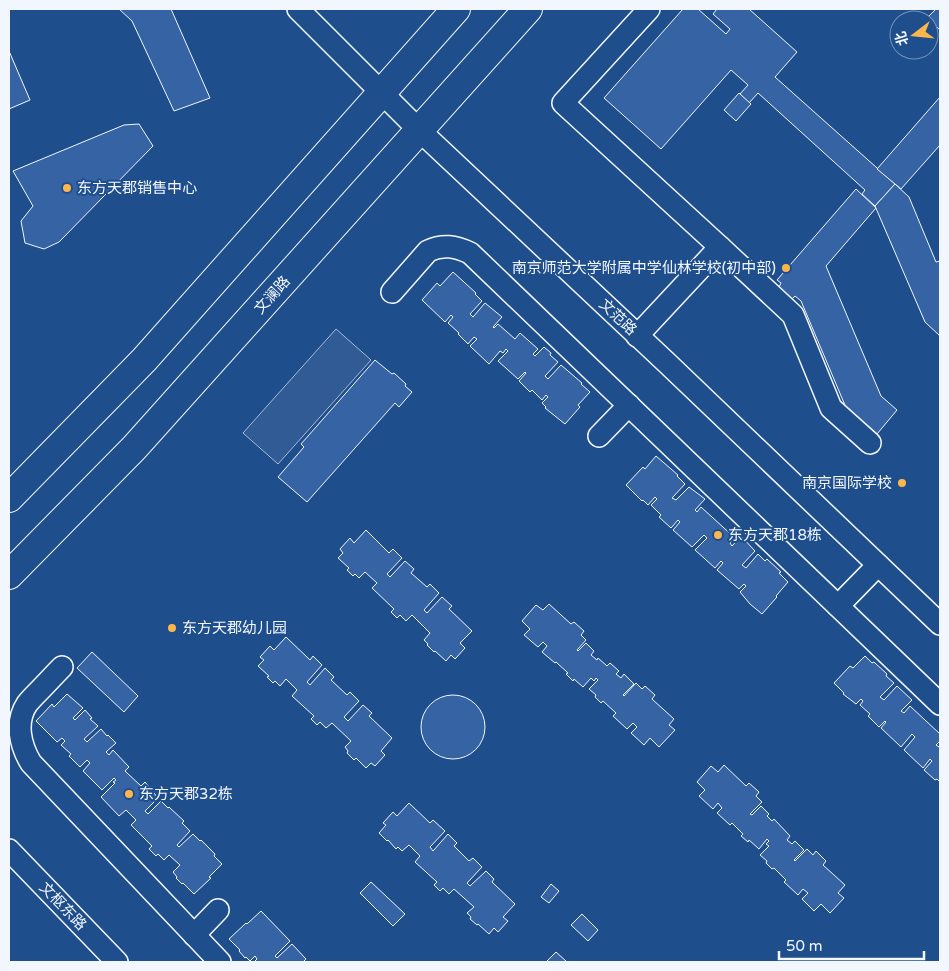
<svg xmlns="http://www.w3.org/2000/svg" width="949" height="971" font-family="'Varela Round','Noto Sans SC',sans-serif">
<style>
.parking{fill:#305b95;stroke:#a8bbd7}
.building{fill:#3563a3;stroke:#f2f6ff}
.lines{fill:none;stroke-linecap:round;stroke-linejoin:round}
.minor-casing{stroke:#f2f6ff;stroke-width:24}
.major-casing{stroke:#f2f6ff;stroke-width:30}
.minor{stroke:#1f4e8c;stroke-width:21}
.major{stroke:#1f4e8c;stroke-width:28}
.poi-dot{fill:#ffb74d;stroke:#1f4e8c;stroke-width:2}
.labels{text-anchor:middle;stroke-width:4;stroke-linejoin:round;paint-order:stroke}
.poi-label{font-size:15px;fill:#f2f6ff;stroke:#1f4e8c;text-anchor:start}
.street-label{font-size:15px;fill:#f2f6ff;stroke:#1f4e8c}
</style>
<rect width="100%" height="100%" fill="#1f4e8c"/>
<!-- parking -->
<polygon class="parking" points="336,329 371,360 278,464 243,433"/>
<!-- building -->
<g class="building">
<polygon points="119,9 171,9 210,98 174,111 132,21"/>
<polygon points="683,9 698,9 726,34 730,29 713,14 717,9 749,9 797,52 775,77 895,184 875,206 862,194 865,190 758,93 749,103 740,94 748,85 731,70 661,149 604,98"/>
<polygon points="936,9 940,9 940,30 927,18"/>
<polygon points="9,51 30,100 9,109"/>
<polygon points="739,93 751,104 736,121 724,110"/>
<polygon points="940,97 940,145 901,189 877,169"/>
<polygon points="139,124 153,146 59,242 44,249 25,243 21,221 33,206 13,171 124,125"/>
<polygon points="895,184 909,197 936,262 940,261 940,336 925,322 875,206"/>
<polygon points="856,189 876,208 826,266 881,396 897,410 877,434 869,427 868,428 847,410 801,301 795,296 792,299 779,287 781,283 777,280"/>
<polygon points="453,272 476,293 475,294 482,301 470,314 473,317 485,303 502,317 493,327 494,328 498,324 515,339 520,333 538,349 533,354 535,356 544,347 551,353 550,355 558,362 545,376 548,379 561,365 582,383 581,384 590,392 578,405 580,407 565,424 545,408 546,407 542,403 548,397 546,395 542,400 532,390 530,392 519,381 526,373 525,372 518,379 498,361 508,351 506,349 503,353 500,351 489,364 470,346 477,339 474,337 468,344 458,334 459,333 448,323 453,317 451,315 445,322 422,300 437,283 440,286"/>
<polygon points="375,360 392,374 394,373 406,384 405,386 412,392 399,407 395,403 307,502 278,477 304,447 301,444"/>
<polygon points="656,456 678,475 677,476 685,484 672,498 676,500 689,487 705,499 695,510 697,512 701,507 735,538 730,543 732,546 741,536 755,551 742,565 746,568 758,554 765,561 767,559 781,572 779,573 788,582 776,596 777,597 762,614 750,604 740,592 746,586 744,584 739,589 717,570 723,563 721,561 715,568 695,550 707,538 704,535 692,547 673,530 680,522 678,520 671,528 659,517 661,515 651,505 657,499 655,497 648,505 643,500 642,501 626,485 643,467 645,469"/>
<polygon points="366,530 389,553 393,549 402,558 387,574 390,577 405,561 414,569 411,573 427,587 430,584 439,593 424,610 427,613 442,597 452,606 449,609 472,631 460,643 465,648 455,659 451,655 446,661 435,651 434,652 427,645 428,644 424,640 430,633 412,615 406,621 400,615 397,618 391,612 394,609 372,588 377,583 365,572 359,578 355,574 353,576 347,570 349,568 338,558 343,553 340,549 350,538 354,543"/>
<polygon points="549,604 571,624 574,622 584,631 581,635 586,640 577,650 578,651 586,643 594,651 591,655 597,660 598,658 607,666 610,663 619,671 616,674 621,678 624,674 634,684 623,695 624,696 636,683 642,689 645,686 655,695 652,699 674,719 669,725 675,730 659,747 650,738 644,745 631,733 637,727 633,723 627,729 613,716 616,713 603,701 601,703 595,697 596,695 589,689 598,680 596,678 594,681 591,678 583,687 574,679 573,681 566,674 568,673 556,662 555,663 542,652 547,646 543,642 538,647 524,635 530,629 522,621 536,605 543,610"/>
<polygon points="286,637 310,660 313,656 322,665 307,682 310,685 325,668 334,677 331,680 347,695 350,692 359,701 344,717 348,721 363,705 372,713 369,716 392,738 381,751 385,755 375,766 371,763 366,768 356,758 354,760 347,753 348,751 345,747 351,741 332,723 326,728 320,722 317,725 311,719 314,716 292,696 297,690 286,679 280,686 275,681 273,683 267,677 269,676 258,666 264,660 260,657 270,646 274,650"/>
<polygon points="92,652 138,696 124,712 77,668"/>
<polygon points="865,656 872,663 874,662 887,674 886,676 894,683 880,697 884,700 897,686 912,700 901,711 904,713 910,706 940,734 940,741 936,745 939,747 940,745 940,782 937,779 935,780 924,770 932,761 930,759 923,768 904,750 915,737 912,734 901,747 881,728 886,722 885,721 879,727 868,716 870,714 860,705 863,701 861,699 856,704 843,694 844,693 834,683 850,666 853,668"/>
<polygon points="67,694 83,708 73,718 75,720 85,710 92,718 90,719 98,726 84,739 87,742 101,729 107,736 108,735 116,743 106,752 109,755 113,750 129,767 125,771 141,786 145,782 158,798 145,811 148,814 161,801 168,808 169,807 184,821 182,823 190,831 177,845 179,847 193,834 200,841 201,840 215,854 214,856 222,864 209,877 211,878 194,894 183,883 182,884 176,878 177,877 173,872 180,865 169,855 164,860 158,854 156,856 149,849 152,846 131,825 136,820 126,810 119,816 101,797 115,783 113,782 116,780 114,778 102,790 83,771 90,763 87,760 80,767 69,756 71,754 61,745 65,741 62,738 57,742 36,721 52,704 54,707"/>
<circle cx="453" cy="727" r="32"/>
<polygon points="724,765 746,786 749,783 759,792 756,796 762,802 750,814 752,815 761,806 769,814 767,816 772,821 774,819 790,836 787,840 792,844 795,841 804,850 794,860 795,861 807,849 813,855 816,851 826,861 823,865 845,885 838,893 844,898 830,913 821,904 814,911 802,899 808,893 803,889 798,895 784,882 786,880 774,868 772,869 766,863 767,861 760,855 769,846 766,844 769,841 767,839 759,849 749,840 748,842 741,836 743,834 732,823 730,825 717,813 722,808 718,803 713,809 699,796 705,790 697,782 711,766 718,772"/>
<polygon points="409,803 430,823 433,820 445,831 430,847 433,851 448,834 457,843 454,846 469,861 473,858 482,867 467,883 470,886 486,871 494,879 492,882 515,904 503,917 508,921 498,932 494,928 489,934 478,924 477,925 470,919 471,917 467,913 474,907 454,889 449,894 443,888 440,891 434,885 437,882 415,862 420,856 409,845 402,851 398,847 396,849 388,840 387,841 379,833 386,825 383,823 393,812 397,816"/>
<polygon points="371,882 405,914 393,926 360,893"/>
<polygon points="551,884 559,891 549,903 541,897"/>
<polygon points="261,911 290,941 275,956 277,958 292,944 306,959 303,962 254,962 257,959 255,956 250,961 246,957 245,958 239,951 240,950 229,939 246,923 247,924"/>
<polygon points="582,914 598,930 588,941 571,925"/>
<polygon points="556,952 567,962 546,962"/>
</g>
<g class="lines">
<defs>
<g id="minor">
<polyline points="298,9 419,130 667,363 940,624"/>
<polyline points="649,9 563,103 720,247"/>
<path d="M392 292 428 251C443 244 455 246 470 253L940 704"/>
<polyline points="637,336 720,247 793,315 831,408 870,443"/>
<polyline points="599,436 629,405"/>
<polyline points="838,606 878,565"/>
<path d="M62 667C54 675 46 684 38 692 34 696 30 700 27 704 15 722 20 745 31 763L220 962"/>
<polyline points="9,850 117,962"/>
<polyline points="194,935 218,910"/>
</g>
<g id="major">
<polyline points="9,498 144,360 456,9"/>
<polyline points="9,575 134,448 528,9"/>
</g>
</defs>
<!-- minor casing -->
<use href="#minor" class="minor-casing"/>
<!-- major casing -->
<use href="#major" class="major-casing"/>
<!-- minor -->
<use href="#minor" class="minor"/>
<!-- major -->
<use href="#major" class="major"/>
</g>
<!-- markers -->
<g class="poi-dot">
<circle cx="67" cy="188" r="5"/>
<circle cx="786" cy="268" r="5"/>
<circle cx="902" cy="483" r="5"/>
<circle cx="718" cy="535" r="5"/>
<circle cx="172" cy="628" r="5"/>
<circle cx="129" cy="794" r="5"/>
</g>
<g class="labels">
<!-- poi labels -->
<g class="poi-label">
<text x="77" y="193">东方天郡销售中心</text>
<text x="776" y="273" text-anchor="end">南京师范大学附属中学仙林学校(初中部)</text>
<text x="892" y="488" text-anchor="end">南京国际学校</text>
<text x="728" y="540">东方天郡18栋</text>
<text x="182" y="633">东方天郡幼儿园</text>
<text x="139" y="799">东方天郡32栋</text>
</g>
<!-- street labels -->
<g class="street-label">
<text transform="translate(272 295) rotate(-48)" y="5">文澜路</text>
<text transform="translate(618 317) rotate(43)" y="5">文范路</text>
<text transform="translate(63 906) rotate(46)" y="5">文枢东路</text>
</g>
</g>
<!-- border -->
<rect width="949" height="971" fill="none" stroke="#f2f6ff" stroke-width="20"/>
<!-- north arrow -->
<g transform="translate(914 35) rotate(254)"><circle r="24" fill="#1f4e8c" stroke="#7391ba"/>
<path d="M0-4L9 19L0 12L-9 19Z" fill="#ffb74d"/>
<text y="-8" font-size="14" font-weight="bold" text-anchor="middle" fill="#f2f6ff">北</text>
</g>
<!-- scale -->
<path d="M779 951v8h145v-8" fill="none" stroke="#f2f6ff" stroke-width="2.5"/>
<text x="786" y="951" font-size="15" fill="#f2f6ff" stroke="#1f4e8c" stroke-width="4" paint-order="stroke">50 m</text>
</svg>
